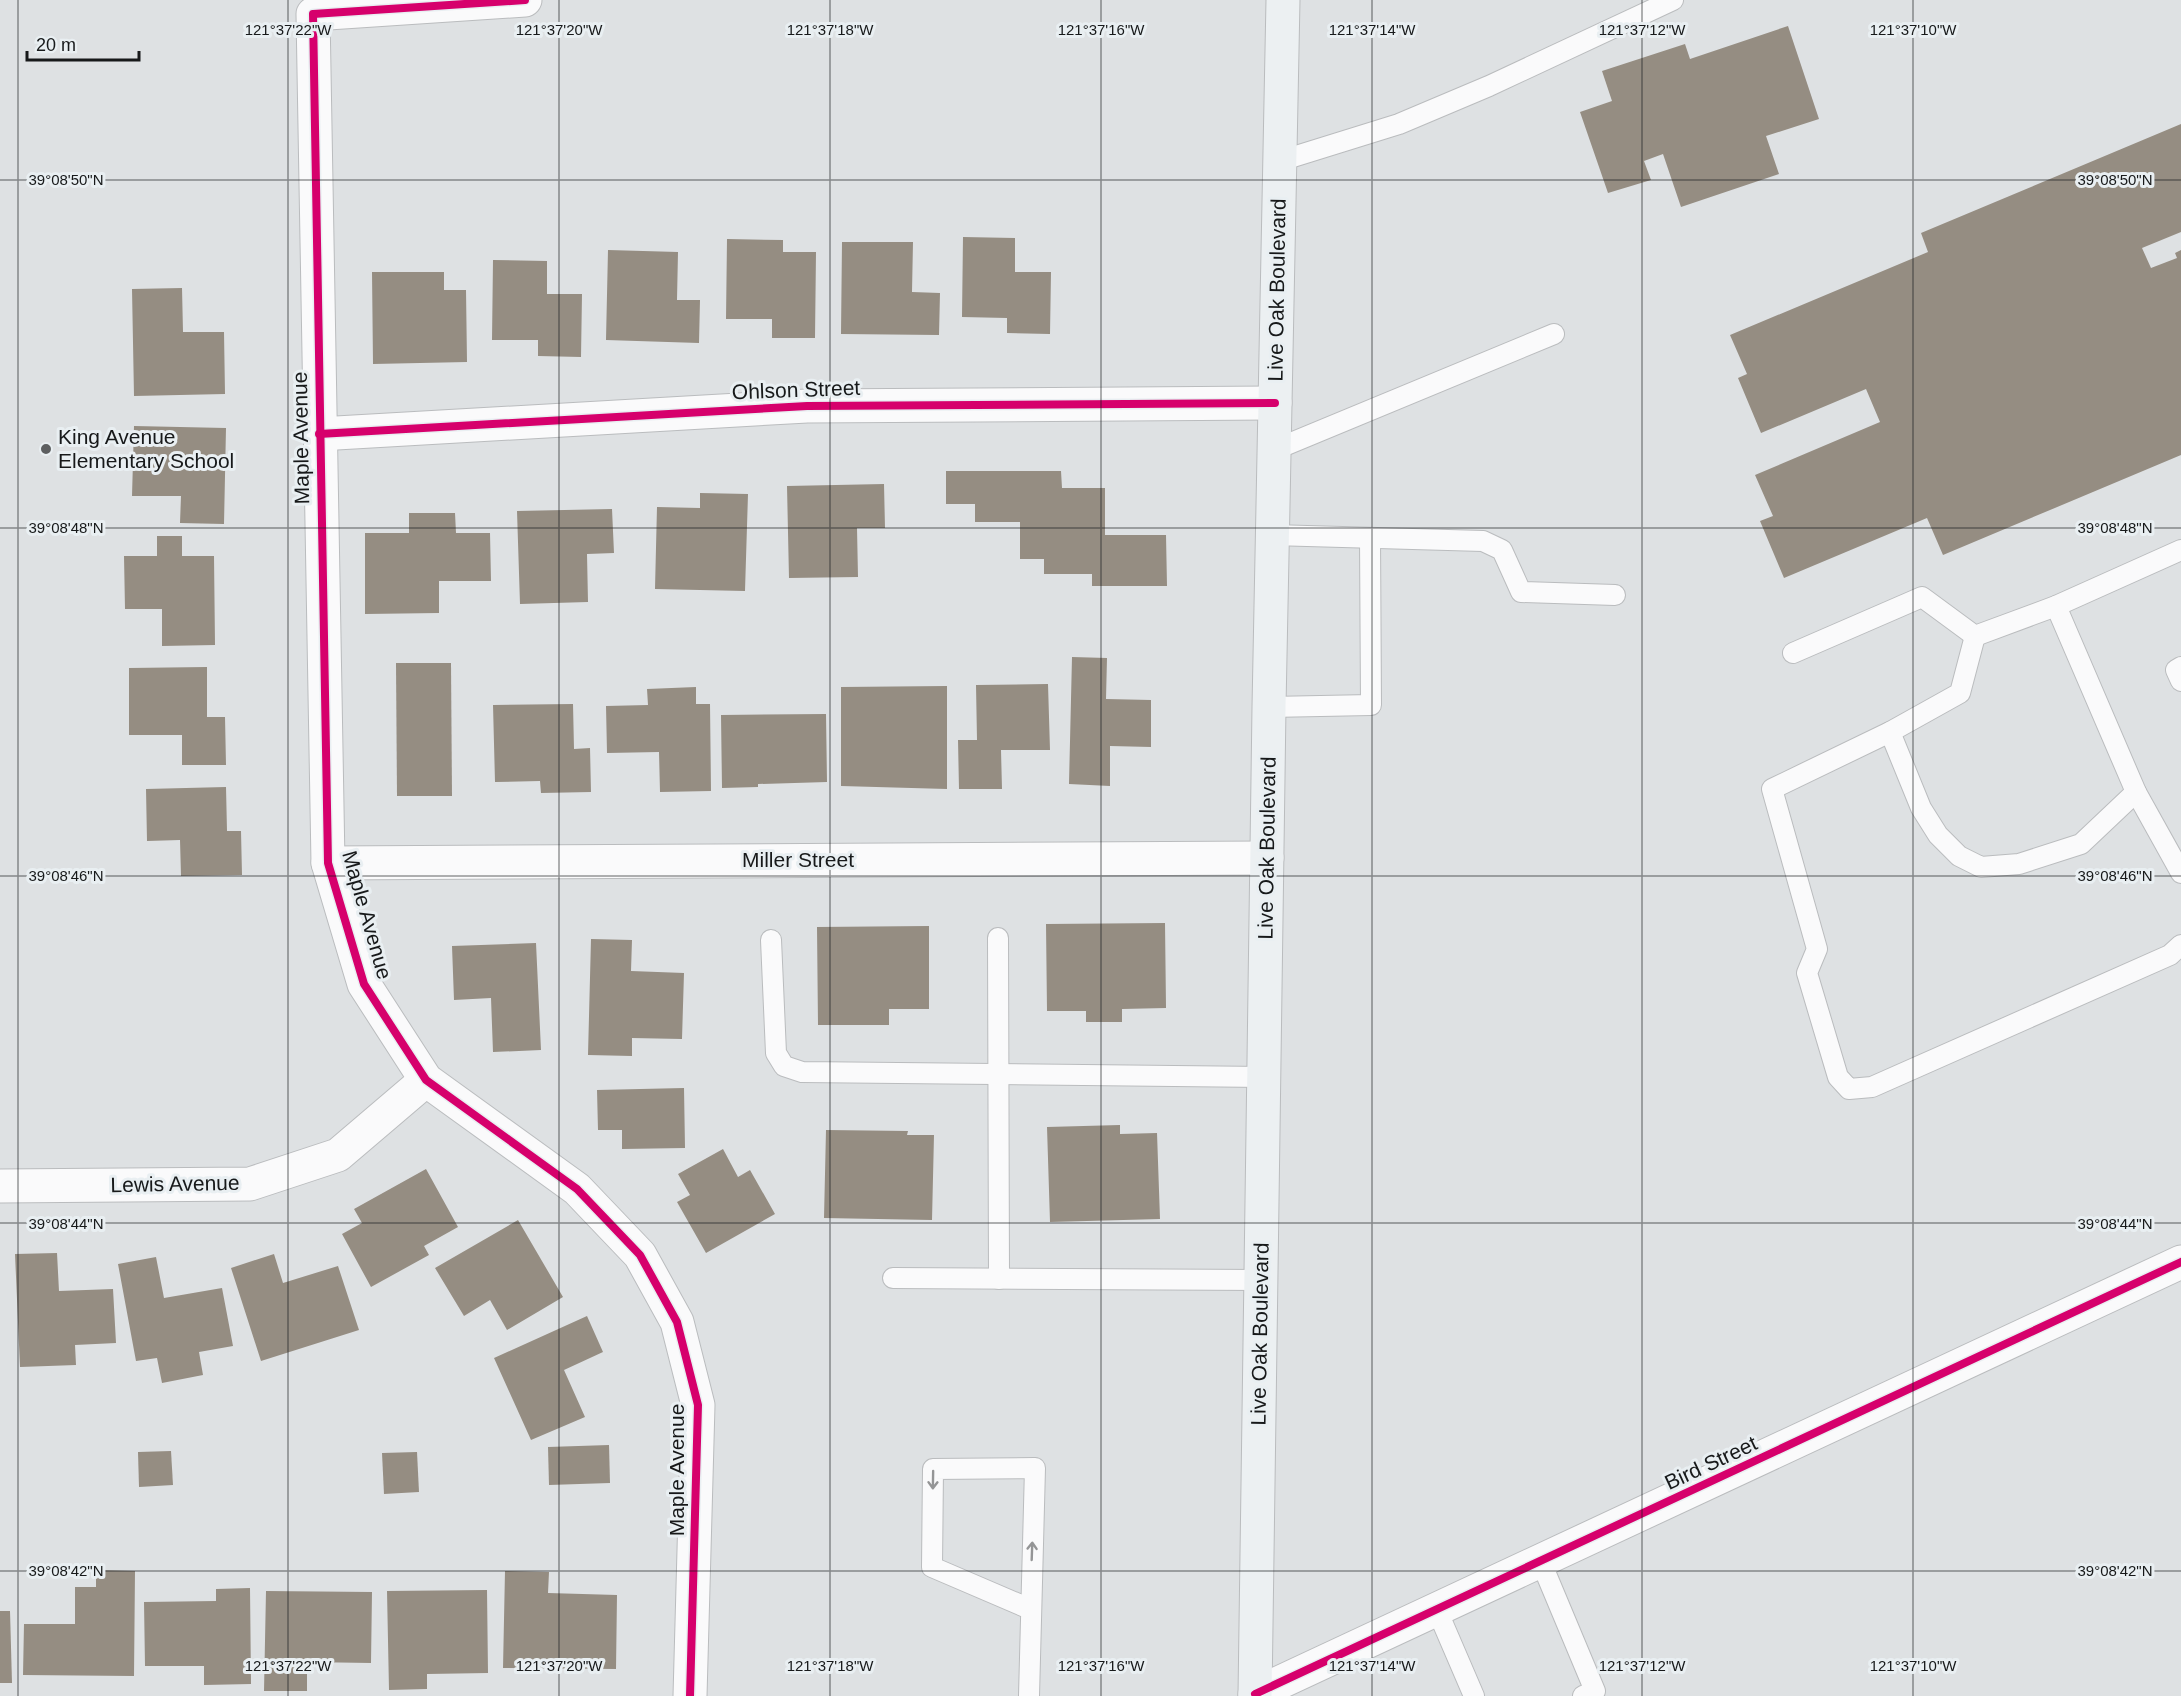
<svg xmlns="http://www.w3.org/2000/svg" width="2181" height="1696" font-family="Helvetica,sans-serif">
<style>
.building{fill:#958d82}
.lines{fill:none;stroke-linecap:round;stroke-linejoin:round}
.service-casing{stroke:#babcbe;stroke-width:22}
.minor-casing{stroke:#babcbe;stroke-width:35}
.secondary-casing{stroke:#babcbe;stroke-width:35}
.service{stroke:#fafafb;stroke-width:20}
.minor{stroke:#fafafb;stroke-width:33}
.secondary{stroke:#ecf0f2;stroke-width:33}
.cycleway-casing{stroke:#e9eff2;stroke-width:11}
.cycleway{stroke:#d6006c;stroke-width:8}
.oneway{stroke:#949596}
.ticks{fill:none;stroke:#17191a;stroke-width:1.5;stroke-opacity:0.45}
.poi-dot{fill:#5d5f60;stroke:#e9eff2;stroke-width:2}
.labels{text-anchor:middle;stroke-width:6;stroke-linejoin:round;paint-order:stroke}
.street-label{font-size:21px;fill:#17191a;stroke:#e9eff2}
.poi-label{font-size:21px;fill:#17191a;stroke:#e9eff2;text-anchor:start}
.ticks-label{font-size:15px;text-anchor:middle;fill:#17191a;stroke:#e9eff2;stroke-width:6;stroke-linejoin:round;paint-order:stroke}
</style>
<rect width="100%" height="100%" fill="#dee1e3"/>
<!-- building -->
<g class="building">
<polygon points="1788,26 1819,119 1766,136 1779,174 1681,207 1663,154 1644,161 1651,180 1608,193 1580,112 1612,101 1602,71 1685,44 1690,59"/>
<polygon points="2181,124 2181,232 2142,248 2151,268 2177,258 2175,253 2181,250 2181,455 1943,555 1927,518 1784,578 1760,521 1773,516 1755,475 1880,422 1866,389 1761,433 1738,378 1747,374 1730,335 1928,252 1921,233"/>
<polygon points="963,237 1015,238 1015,272 1051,272 1050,334 1007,333 1007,318 962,317"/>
<polygon points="727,239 783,240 783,252 816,252 815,338 772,338 772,319 726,319"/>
<polygon points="842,242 913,242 912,292 940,293 939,335 841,334"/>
<polygon points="608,250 678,252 677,300 700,300 699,343 606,340"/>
<polygon points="493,260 547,261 547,294 582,294 581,357 538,356 538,340 492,340"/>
<polygon points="372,272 444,272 444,290 466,290 467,362 373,364"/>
<polygon points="182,288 183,332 224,332 225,394 134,396 132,289"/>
<polygon points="134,426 226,428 224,524 180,523 181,496 132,496"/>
<polygon points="946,471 1061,471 1062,488 1105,488 1105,535 1166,535 1167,586 1092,586 1092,574 1044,574 1044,559 1020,559 1020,522 975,522 975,504 946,504"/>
<polygon points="884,484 885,528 857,528 858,577 789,578 787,486"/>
<polygon points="700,493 748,494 745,591 655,589 657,507 700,508"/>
<polygon points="612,509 614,553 587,554 588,602 520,604 517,511"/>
<polygon points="409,513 455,513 456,533 490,533 491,581 439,581 439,613 365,614 365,533 409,533"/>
<polygon points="157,536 182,536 182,556 214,556 215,645 162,646 162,609 125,609 124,556 157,556"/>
<polygon points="1072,657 1107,658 1106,699 1151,700 1151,747 1110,746 1110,786 1069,784"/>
<polygon points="396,663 451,663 452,796 397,796"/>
<polygon points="207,667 207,717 225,717 226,765 182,765 182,735 129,735 129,668"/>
<polygon points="1048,684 1050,750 1001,750 1002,789 959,789 958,740 977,740 976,685"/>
<polygon points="947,686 947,789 841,786 841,687"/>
<polygon points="696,687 696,704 710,704 711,791 660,792 659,752 607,753 606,706 648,705 647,689"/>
<polygon points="573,704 574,749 590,748 591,792 541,793 540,781 495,782 493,705"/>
<polygon points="826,714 827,782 758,784 758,787 722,788 721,715"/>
<polygon points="226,787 227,831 241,831 242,875 181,876 180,840 147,841 146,789"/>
<polygon points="1165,923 1166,1008 1122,1009 1122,1022 1086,1022 1086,1011 1047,1011 1046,924"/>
<polygon points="929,926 929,1009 889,1009 889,1025 818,1025 817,927"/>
<polygon points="591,939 632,940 631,971 684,973 682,1039 632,1038 632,1056 588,1055"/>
<polygon points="536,943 541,1050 493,1052 491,998 454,1000 452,946"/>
<polygon points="684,1088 685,1148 622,1149 622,1130 598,1130 597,1090"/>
<polygon points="1120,1125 1120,1134 1157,1133 1160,1219 1050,1222 1047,1127"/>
<polygon points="826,1130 908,1131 907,1135 934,1135 932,1220 824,1218"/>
<polygon points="723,1149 738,1177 750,1170 775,1214 706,1253 677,1202 690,1195 678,1174"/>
<polygon points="426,1169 458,1227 424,1246 429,1255 371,1287 342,1234 362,1223 354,1209"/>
<polygon points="518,1220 563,1297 507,1330 490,1300 464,1316 435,1268"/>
<polygon points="57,1253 59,1291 113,1289 116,1343 75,1345 76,1365 20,1367 15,1254"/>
<polygon points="274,1254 283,1283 338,1266 359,1330 261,1361 231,1268"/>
<polygon points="156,1257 164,1298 222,1288 233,1346 199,1352 203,1375 162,1383 157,1358 136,1361 118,1264"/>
<polygon points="587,1316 603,1352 564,1370 585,1417 531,1440 494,1358"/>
<polygon points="609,1445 610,1483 549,1485 548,1447"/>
<polygon points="171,1451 173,1485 139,1487 138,1452"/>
<polygon points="417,1452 419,1492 384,1494 382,1453"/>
<polygon points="96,1570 135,1571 134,1676 23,1675 24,1624 75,1624 75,1587 96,1587"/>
<polygon points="505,1571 549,1572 548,1593 617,1595 616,1669 503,1668"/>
<polygon points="250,1588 251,1684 204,1685 204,1666 145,1666 144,1602 216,1601 216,1589"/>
<polygon points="487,1590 488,1673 427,1674 427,1689 389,1690 387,1591"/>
<polygon points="266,1591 372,1592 371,1663 307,1662 307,1691 264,1691"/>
<polygon points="0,1611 10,1611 12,1683 0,1683"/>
</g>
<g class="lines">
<defs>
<g id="service">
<polyline points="1280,161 1399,124 1489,86 1673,0"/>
<polyline points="1274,450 1554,334"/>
<polyline points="1272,535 1483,541 1502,550 1521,592 1615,595"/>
<polyline points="1975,636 1960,693 1890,732 1772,789 1817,949 1807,973 1838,1077 1849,1089 1872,1087 2170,955 2181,945"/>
<polyline points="1793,653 1922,597 1975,636 2056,606 2181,550"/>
<polyline points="2181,667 2176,670 2181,681"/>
<polyline points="1269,707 1371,705 1370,538"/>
<polyline points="1890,732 1921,808 1938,835 1959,856 1981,867 2019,864 2081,844 2136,792 2056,606"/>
<polyline points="2136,792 2181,873"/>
<polyline points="998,938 999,1279"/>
<polyline points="771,940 776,1053 784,1066 802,1072 1264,1077"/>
<polyline points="893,1278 1261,1280"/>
<polyline points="1541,1562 1595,1691 1583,1696"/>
<polyline points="1437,1610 1474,1696"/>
<polyline points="1029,1696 1035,1468 933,1469 932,1567 1030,1609"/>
</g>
<g id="minor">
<polyline points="525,0 313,14 328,863 364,984 426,1080 577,1189 640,1255 677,1322 698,1405 690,1696"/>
<polyline points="319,434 807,406 1275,403"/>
<polyline points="328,863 1267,858"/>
<polyline points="0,1186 250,1184 338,1155 426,1080"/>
<polyline points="1255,1694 2181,1262"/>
</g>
<polyline id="secondary" points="1255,1696 1269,707 1283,0"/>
</defs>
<!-- service casing -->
<use href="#service" class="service-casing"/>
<!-- minor casing -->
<use href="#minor" class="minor-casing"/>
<!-- secondary casing -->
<use href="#secondary" class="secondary-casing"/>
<!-- service -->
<use href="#service" class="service"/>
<!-- minor -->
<use href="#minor" class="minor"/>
<!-- secondary -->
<use href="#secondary" class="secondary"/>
<defs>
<g id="cycleway">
<polyline points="525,0 313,14 328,863 364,984 426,1080 577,1189 640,1255 677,1322 698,1405 690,1696"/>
<polyline points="319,434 807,406 1275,403"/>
<polyline points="1255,1694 2181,1262"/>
</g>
</defs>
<!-- cycleway casing -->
<use href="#cycleway" class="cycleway-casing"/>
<!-- cycleway -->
<use href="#cycleway" class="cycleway"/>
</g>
<!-- one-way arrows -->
<defs><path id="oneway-shaft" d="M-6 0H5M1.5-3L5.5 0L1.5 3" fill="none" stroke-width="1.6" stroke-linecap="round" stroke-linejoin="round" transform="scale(1.5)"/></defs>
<g class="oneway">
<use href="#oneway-shaft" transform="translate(933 1480) rotate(91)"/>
<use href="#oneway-shaft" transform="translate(1032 1551) rotate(-88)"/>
</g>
<!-- ticks -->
<path class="ticks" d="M18 0V1696M288 0V1696M559 0V1696M830 0V1696M1101 0V1696M1372 0V1696M1642 0V1696M1913 0V1696M0 180H2181M0 528H2181M0 876H2181M0 1223H2181M0 1571H2181"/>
<!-- markers -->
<circle class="poi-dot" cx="46" cy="449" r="6"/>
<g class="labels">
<!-- street labels -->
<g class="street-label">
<text transform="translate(1277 290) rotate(-89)" y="7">Live Oak Boulevard</text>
<text transform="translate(796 390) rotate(-2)" y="7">Ohlson Street</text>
<text transform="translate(301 438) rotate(-91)" y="7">Maple Avenue</text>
<text transform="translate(1267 848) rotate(-89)" y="7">Live Oak Boulevard</text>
<text x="798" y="867">Miller Street</text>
<text transform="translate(367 915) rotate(74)" y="7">Maple Avenue</text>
<text transform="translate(175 1184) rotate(-1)" y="7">Lewis Avenue</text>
<text transform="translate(1260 1334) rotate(-89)" y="7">Live Oak Boulevard</text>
<text transform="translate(1711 1463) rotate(-25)" y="7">Bird Street</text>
<text transform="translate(677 1470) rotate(-90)" y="7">Maple Avenue</text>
</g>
<!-- poi labels -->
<g class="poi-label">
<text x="58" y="444">King Avenue<tspan x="58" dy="24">Elementary School</tspan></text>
</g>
</g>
<g class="ticks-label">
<text x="288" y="35">121°37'22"W</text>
<text x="559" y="35">121°37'20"W</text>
<text x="830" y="35">121°37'18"W</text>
<text x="1101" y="35">121°37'16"W</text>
<text x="1372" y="35">121°37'14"W</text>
<text x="1642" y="35">121°37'12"W</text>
<text x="1913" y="35">121°37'10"W</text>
<text x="66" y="185">39°08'50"N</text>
<text x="2115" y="185">39°08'50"N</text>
<text x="66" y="533">39°08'48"N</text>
<text x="2115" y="533">39°08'48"N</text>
<text x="66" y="881">39°08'46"N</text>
<text x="2115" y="881">39°08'46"N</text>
<text x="66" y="1229">39°08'44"N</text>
<text x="2115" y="1229">39°08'44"N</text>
<text x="66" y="1576">39°08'42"N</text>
<text x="2115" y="1576">39°08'42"N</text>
<text x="288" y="1671">121°37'22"W</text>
<text x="559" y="1671">121°37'20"W</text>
<text x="830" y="1671">121°37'18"W</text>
<text x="1101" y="1671">121°37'16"W</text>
<text x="1372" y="1671">121°37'14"W</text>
<text x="1642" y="1671">121°37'12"W</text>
<text x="1913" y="1671">121°37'10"W</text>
</g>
<!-- scale -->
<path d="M27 51v9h112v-9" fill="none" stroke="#17191a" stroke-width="3"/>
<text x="36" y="51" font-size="18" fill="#17191a" stroke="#e9eff2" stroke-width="4.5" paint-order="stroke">20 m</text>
</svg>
